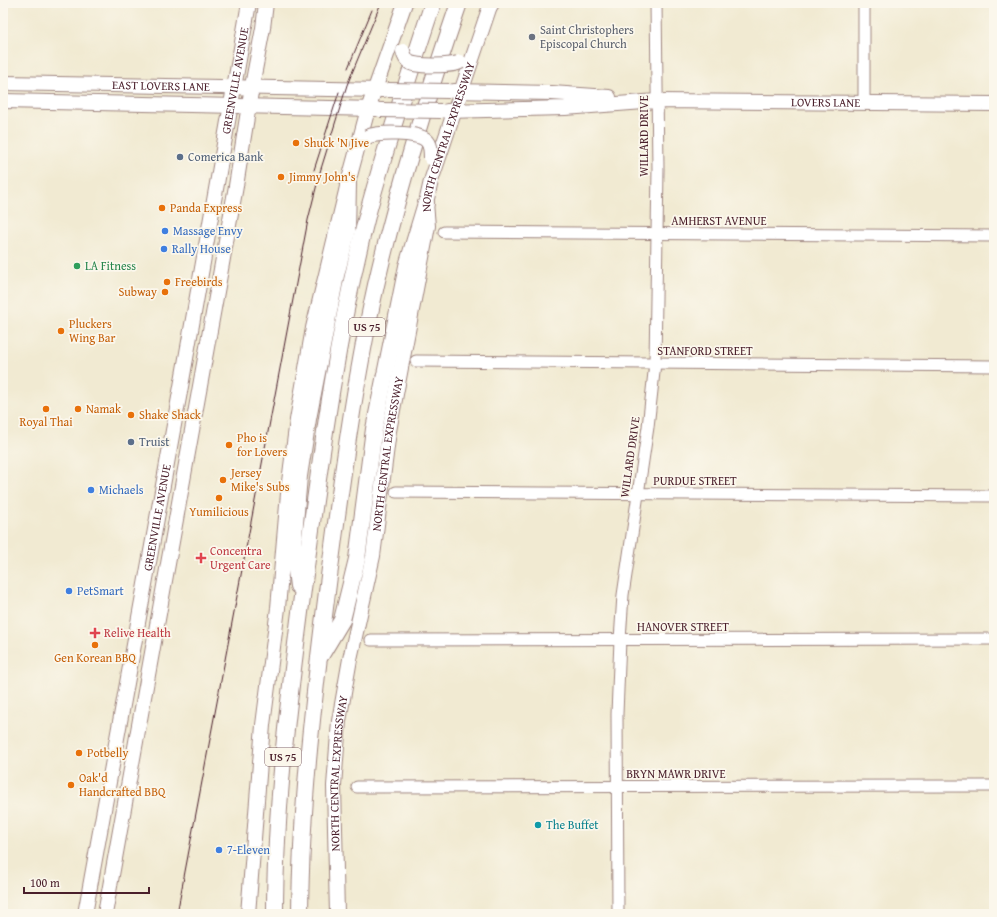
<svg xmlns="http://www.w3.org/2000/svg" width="997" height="917" font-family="'Gentium Book Plus',serif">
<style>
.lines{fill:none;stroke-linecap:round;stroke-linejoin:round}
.minor-casing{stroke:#9e847e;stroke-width:13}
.major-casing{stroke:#9e847e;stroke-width:16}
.highway-casing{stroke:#9e847e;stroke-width:18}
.minor{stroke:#fff;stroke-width:11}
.major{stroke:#fff;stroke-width:14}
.highway{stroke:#fff;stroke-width:16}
.tram{stroke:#4a1f2b;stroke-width:1}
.major-bridge-casing{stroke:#9e847e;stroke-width:16;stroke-linecap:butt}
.major-bridge{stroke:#fff;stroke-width:14}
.worship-dot{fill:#6b7280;stroke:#fbf7ec;stroke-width:1.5}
.food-dot{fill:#e8710a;stroke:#fbf7ec;stroke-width:1.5}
.service-dot{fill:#5c6f8a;stroke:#fbf7ec;stroke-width:1.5}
.shop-dot{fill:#3f7fe0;stroke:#fbf7ec;stroke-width:1.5}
.leisure-dot{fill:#2e9e5b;stroke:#fbf7ec;stroke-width:1.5}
.health-dot{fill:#e0444e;stroke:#fbf7ec;stroke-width:1.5}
.culture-dot{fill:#0f9aa8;stroke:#fbf7ec;stroke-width:1.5}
.labels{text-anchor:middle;stroke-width:3.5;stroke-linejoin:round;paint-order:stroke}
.shield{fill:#fbf7ec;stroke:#7f6065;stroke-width:1}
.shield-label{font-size:11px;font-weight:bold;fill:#4a1f2b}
.worship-label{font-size:12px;fill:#5b616d;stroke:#fbf7ec;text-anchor:start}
.street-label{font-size:12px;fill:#4a1f2b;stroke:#fbf7ec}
.food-label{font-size:12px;fill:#c56008;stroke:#fbf7ec;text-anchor:start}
.service-label{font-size:12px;fill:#4e5e75;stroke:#fbf7ec;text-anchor:start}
.shop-label{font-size:12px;fill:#366cbe;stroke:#fbf7ec;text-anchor:start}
.leisure-label{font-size:12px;fill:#27864d;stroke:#fbf7ec;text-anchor:start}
.health-label{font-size:12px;fill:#be3a42;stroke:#fbf7ec;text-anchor:start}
.culture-label{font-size:12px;fill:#0d838f;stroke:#fbf7ec;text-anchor:start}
</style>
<rect width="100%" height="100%" fill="#fbf7ec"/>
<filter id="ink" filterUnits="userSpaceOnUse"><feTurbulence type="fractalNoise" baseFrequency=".025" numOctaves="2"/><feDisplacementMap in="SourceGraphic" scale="8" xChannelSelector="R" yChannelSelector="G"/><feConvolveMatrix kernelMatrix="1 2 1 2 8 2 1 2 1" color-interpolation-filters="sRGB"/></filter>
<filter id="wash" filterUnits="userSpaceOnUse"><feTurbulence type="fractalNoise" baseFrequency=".012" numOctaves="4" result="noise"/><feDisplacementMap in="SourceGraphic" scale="16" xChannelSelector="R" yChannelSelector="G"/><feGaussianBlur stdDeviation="0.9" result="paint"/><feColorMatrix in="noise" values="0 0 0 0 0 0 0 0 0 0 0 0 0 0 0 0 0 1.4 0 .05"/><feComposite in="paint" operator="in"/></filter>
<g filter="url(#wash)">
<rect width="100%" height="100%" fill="#f1ead2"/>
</g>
<g filter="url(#ink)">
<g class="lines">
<defs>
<g id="minor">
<polyline points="864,102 864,3"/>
<polyline points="444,232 994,236"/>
<polyline points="416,361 994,366"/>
<polyline points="396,492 994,496"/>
<polyline points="371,640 994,639"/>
<polyline points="357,787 994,786"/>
<polyline points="618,914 617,714 620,640 623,595 648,427 655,363 658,169 656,3"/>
</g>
<g id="major">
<path id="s1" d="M3 83 383 90"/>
<polyline points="454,91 552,93 609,97"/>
<polyline points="3,101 376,109"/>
<path id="s2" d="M447 111 565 108 657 101 994 104"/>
<path id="s3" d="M85 914 182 381 249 3"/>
<polyline points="105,914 236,186 252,86 263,28 266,3"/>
<polyline points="248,914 263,725 278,608 289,482 297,420 313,328 348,183 368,109 405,3"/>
<path id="s4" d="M337 914 334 786 339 721 350 659 373 556 389 431 428 226 426 203 431 181 491 3"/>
</g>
<g id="highway">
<polyline points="490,5 491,3"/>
<polyline points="298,586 293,547 299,476 308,419 336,275 347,232 348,183"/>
<polyline points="321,655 342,620 357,559 374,429 407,266 426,203"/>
<path d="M275 914C275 805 289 697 303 589 320 463 336 336 368 212 387 142 410 72 433 3"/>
<path d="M300 914C301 803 314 694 328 584 341 484 354 384 376 285 398 189 427 96 459 3"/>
</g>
</defs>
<!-- minor casing -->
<use href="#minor" class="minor-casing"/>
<!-- major casing -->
<use href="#major" class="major-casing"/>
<!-- highway casing -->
<use href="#highway" class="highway-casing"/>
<!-- minor -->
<use href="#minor" class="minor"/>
<!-- major -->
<use href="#major" class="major"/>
<!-- highway -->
<use href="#highway" class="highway"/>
<!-- tram -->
<g class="tram">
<polyline points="348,68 372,10"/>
<polyline points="314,170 339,92"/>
<polyline points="177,914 308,220 320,172 347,85 381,3"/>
</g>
<defs>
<g id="major-bridge">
<path d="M403 51C404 55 405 59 409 62 415 67 454 66 460 62"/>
<polyline points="388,90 449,91"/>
<polyline points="380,110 441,111"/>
<path d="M367 137C378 132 418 132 426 140 431 144 431 152 431 158"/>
</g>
</defs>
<!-- major-bridge casing -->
<use href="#major-bridge" class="major-bridge-casing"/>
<!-- major-bridge -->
<use href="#major-bridge" class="major-bridge"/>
</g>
</g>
<!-- markers -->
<circle class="worship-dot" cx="532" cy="37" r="4"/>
<g class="food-dot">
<circle cx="296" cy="143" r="4"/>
<circle cx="281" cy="177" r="4"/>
<circle cx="162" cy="208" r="4"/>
<circle cx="167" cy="282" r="4"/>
<circle cx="165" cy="292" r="4"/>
<circle cx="61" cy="331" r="4"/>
<circle cx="46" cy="409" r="4"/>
<circle cx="78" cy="409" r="4"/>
<circle cx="131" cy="415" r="4"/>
<circle cx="229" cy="445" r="4"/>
<circle cx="223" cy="480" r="4"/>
<circle cx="219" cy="498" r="4"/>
<circle cx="95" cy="645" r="4"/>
<circle cx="79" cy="753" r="4"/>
<circle cx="71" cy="785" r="4"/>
</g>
<g class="service-dot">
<circle cx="180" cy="157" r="4"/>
<circle cx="131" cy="442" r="4"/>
</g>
<g class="shop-dot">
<circle cx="165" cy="231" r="4"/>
<circle cx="164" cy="249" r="4"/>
<circle cx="91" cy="490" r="4"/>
<circle cx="69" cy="591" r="4"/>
<circle cx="219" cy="850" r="4"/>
</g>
<circle class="leisure-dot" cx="77" cy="266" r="4"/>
<g class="health-dot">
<path d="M199 552h4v4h4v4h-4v4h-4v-4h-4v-4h4z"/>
<path d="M93 627h4v4h4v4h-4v4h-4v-4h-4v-4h4z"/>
</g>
<circle class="culture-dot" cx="538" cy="825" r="4"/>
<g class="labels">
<!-- shield labels -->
<g class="shield">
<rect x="349" y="318" width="36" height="18" rx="3"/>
<rect x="265" y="748" width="36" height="18" rx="3"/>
</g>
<g class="shield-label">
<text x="367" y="331">US 75</text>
<text x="283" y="761">US 75</text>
</g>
<!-- worship labels -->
<g class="worship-label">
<text x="540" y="34">Saint Christophers<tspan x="540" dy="14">Episcopal Church</tspan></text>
</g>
<!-- street labels -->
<g class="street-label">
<text dy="4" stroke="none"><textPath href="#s3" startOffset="847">GREENVILLE AVENUE</textPath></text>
<text dy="4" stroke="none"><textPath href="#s1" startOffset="158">EAST LOVERS LANE</textPath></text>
<text dy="4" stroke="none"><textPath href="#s2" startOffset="379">LOVERS LANE</textPath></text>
<text transform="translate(644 136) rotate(-90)" y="4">WILLARD DRIVE</text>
<text dy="4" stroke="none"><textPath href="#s4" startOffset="789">NORTH CENTRAL EXPRESSWAY</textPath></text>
<text x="719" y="225">AMHERST AVENUE</text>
<text x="705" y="355">STANFORD STREET</text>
<text dy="4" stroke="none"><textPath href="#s4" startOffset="465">NORTH CENTRAL EXPRESSWAY</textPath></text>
<text transform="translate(630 457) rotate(-82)" y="4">WILLARD DRIVE</text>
<text x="695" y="485">PURDUE STREET</text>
<text dy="4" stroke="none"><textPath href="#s3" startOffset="403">GREENVILLE AVENUE</textPath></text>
<text x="683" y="631">HANOVER STREET</text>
<text dy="4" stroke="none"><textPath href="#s4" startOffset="141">NORTH CENTRAL EXPRESSWAY</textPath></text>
<text x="676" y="778">BRYN MAWR DRIVE</text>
</g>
<!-- food labels -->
<g class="food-label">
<text x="304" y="147">Shuck 'N Jive</text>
<text x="289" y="181">Jimmy John's</text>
<text x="170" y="212">Panda Express</text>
<text x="175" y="286">Freebirds</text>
<text x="157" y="296" text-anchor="end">Subway</text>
<text x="69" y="328">Pluckers<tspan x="69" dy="14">Wing Bar</tspan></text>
<text x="86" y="413">Namak</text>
<text x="139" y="419">Shake Shack</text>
<text x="46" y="426" text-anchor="middle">Royal Thai</text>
<text x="237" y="442">Pho is<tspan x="237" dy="14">for Lovers</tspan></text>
<text x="231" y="477">Jersey<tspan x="231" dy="14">Mike's Subs</tspan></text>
<text x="219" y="516" text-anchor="middle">Yumilicious</text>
<text x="95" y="662" text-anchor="middle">Gen Korean BBQ</text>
<text x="87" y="757">Potbelly</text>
<text x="79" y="782">Oak'd<tspan x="79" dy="14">Handcrafted BBQ</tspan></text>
</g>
<!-- service labels -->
<g class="service-label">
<text x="188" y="161">Comerica Bank</text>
<text x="139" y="446">Truist</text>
</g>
<!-- shop labels -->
<g class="shop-label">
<text x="173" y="235">Massage Envy</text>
<text x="172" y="253">Rally House</text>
<text x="99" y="494">Michaels</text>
<text x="77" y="595">PetSmart</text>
<text x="227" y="854">7-Eleven</text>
</g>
<!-- leisure labels -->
<g class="leisure-label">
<text x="85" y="270">LA Fitness</text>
</g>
<!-- health labels -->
<g class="health-label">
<text x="210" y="555">Concentra<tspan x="210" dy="14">Urgent Care</tspan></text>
<text x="104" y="637">Relive Health</text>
</g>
<!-- culture labels -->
<g class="culture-label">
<text x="546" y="829">The Buffet</text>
</g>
</g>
<!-- margin -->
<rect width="997" height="917" fill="none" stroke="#fbf7ec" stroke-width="16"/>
<!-- scale -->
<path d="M24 887v6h125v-6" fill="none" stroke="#4a1f2b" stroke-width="2"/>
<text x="30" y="887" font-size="12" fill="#4a1f2b" stroke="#fbf7ec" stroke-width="3" paint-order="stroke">100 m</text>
</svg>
